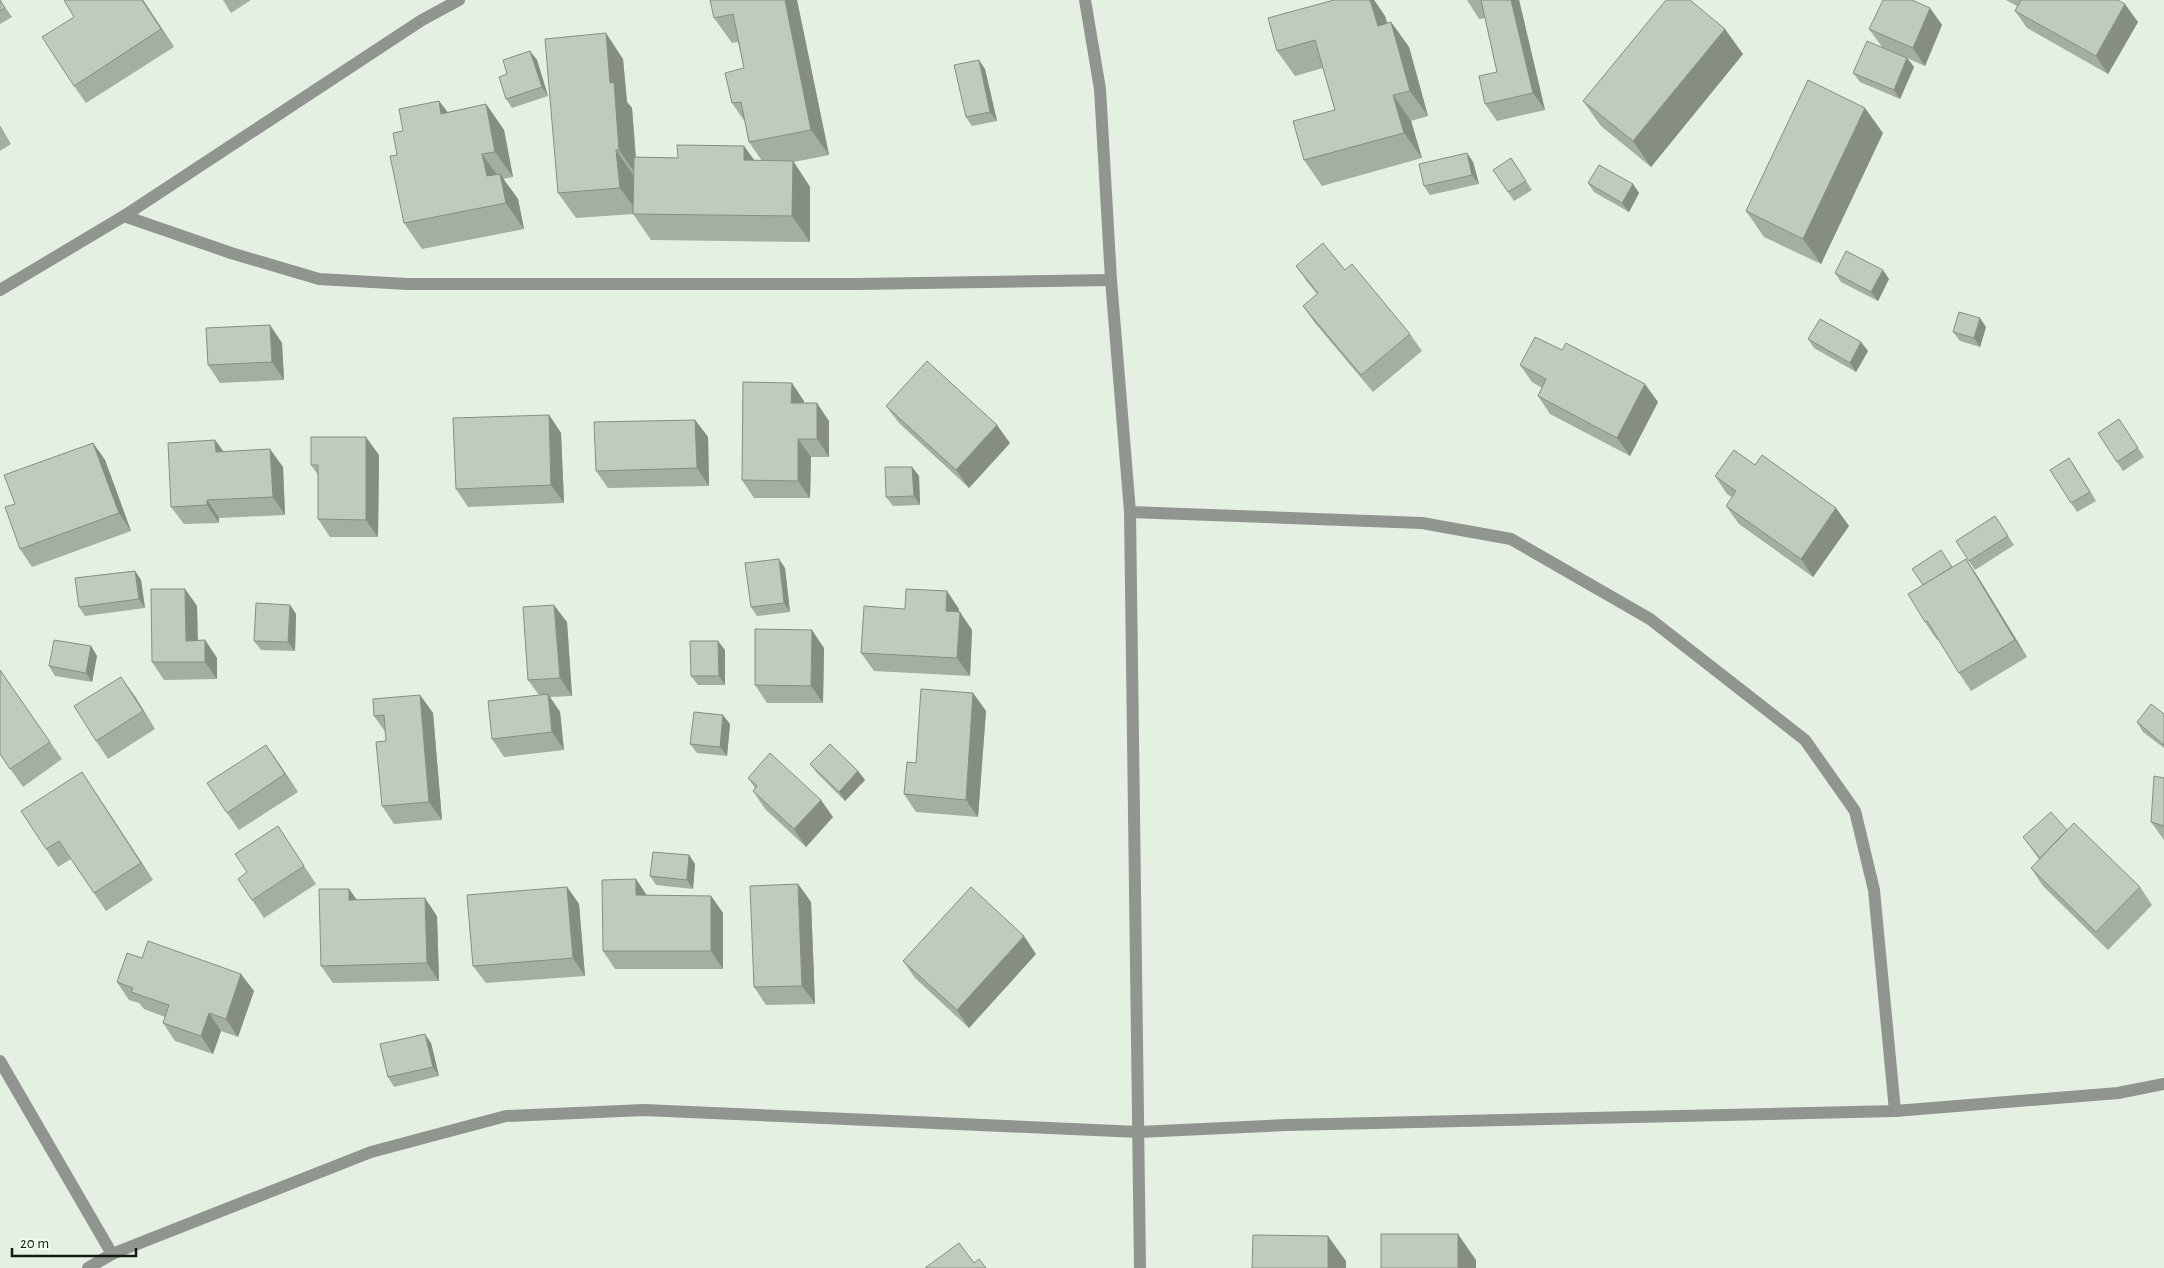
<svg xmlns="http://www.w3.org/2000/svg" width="2164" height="1268" font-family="'Alegreya Sans',sans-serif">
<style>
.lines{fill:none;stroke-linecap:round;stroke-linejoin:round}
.minor{stroke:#90958f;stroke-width:12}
.wall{fill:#a4afa3}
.shaded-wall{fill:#868e84}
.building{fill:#bfcbbd;stroke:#868e84}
</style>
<rect width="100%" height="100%" fill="#e4f0e1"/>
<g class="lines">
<!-- minor -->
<g class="minor">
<polyline points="1085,0 1100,89 1111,280 1130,512 1140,1268"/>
<polyline points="124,216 231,253 319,279 407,284 857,284 1111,280"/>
<polyline points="0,290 124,216 422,20 459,0"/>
<polyline points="1130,512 1422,523 1511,539 1650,619 1805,740 1855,811 1874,890 1895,1111"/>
<polyline points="0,1061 112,1254"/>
<polyline points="88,1268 112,1254 371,1152 506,1116 644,1110 1139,1132 1287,1125 1895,1111 2118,1093 2164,1084"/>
</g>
</g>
<!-- wall -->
<g class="wall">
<polygon points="0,0 12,17 0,24"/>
<polygon points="64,0 143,0 174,47 86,103 74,86 74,17"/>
<polygon points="223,0 251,0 231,13"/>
<polygon points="797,0 829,155 794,162 810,187 810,242 651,240 633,214 576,218 558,193 623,59 627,102 632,108 636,157 678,158 744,146 754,160 762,161 749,142 745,122 732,103 744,68 738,42 732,43 714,18"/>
<polygon points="1334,0 1374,0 1385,16 1387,23 1391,22 1409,47 1428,116 1411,121 1422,158 1322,186 1304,160 1335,110 1323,68 1295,76 1277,51"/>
<polygon points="1467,0 1519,0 1545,110 1497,121 1485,104 1497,72 1485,18 1479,19"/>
<polygon points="2006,0 2118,0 2138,22 2108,74 2027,28 2015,11 2017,6"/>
<polygon points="1930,8 1942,25 1925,66 1907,58 1914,67 1900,99 1860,82 1853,73 1882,47 1869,29"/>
<polygon points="530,51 537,60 548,96 512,108 506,99 507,74"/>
<polygon points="1743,54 1651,167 1601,126 1583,101"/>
<polygon points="985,69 997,121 972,126 966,117"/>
<polygon points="439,101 448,112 486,104 504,130 513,177 503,179 518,199 524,229 422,249 404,223 397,155 403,131"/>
<polygon points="0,126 11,144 0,151"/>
<polygon points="1883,133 1821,264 1764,237 1746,211"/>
<polygon points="1467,153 1473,162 1479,184 1430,195 1424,186"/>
<polygon points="1511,158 1532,190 1514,201 1508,192"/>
<polygon points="1588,183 1633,184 1639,193 1629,212 1594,192"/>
<polygon points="1296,266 1345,270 1410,334 1422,351 1373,392 1315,323 1303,306 1317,294 1308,283"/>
<polygon points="1835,273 1889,279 1878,301 1841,282"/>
<polygon points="270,325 282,343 284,380 220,383 208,365"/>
<polygon points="1986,327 1980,347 1960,341 1953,332"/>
<polygon points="1808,339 1861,342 1868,351 1856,372 1814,348"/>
<polygon points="1520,365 1658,402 1630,456 1550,414 1538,396 1542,388 1532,382"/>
<polygon points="804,401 804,403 829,421 829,457 811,457 810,498 754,498 742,480"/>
<polygon points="886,406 1010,443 969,488 899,423"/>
<polygon points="549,415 561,433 564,503 468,507 456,489"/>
<polygon points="2119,419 2144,457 2123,471 2117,462"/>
<polygon points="695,420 708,437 709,486 608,488 596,471"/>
<polygon points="215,440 224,452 283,467 285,515 219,518 219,523 184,524 171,507"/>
<polygon points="93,443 105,460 131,531 32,567 20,549 15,504"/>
<polygon points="379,455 378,537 330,537 318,519 318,475 311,465"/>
<polygon points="2069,458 2096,501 2077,512 2071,503"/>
<polygon points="1755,465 1836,508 1849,526 1813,577 1739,524 1726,506 1732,497 1727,494 1715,476"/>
<polygon points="912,467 919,476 920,505 893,506 886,497"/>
<polygon points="2001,525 2014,545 1975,570 1969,561"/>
<polygon points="1966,559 1978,577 2027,657 1971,691 1959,673 1938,639 1937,640 1925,622 1952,567"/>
<polygon points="785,568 790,612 757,616 751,607"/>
<polygon points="135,571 141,580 145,608 85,616 79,607"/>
<polygon points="185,589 197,606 198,640 205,640 217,658 217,679 164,680 152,662"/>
<polygon points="290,605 296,614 295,651 261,650 254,641"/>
<polygon points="905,609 959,609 959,612 972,630 970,676 874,671 861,653"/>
<polygon points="567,622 572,696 550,697 560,712 564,750 504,757 492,739 539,695 528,680"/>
<polygon points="91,646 97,656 92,682 55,676 49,666"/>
<polygon points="824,648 823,703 767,703 755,685"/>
<polygon points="725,650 725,685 698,685 691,676"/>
<polygon points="0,670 62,759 23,787 0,754"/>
<polygon points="973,693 986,711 978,817 916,812 904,794 916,763"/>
<polygon points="134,695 155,729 108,759 96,741"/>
<polygon points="420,695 433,713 442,820 394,824 382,806 386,741 386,733 374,716"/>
<polygon points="2164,714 2164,748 2143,732 2137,722"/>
<polygon points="730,724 727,756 697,753 690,744"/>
<polygon points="266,745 298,792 239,830 227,813"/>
<polygon points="810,764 858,771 865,780 845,801 817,773"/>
<polygon points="82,772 94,790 153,880 106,911 71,859 58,867 46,849"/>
<polygon points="748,778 833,817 806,847 765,809 753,791 755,788"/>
<polygon points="2164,778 2164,840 2151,822"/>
<polygon points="278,826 316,884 264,918 252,900 247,872"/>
<polygon points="2067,830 2140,887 2152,905 2108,950 2043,886 2031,868 2039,859 2023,837"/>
<polygon points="689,855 695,864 693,889 656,885 650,876"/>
<polygon points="798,884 811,902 815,1004 766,1005 754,987"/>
<polygon points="567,887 579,904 585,976 486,983 473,966"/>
<polygon points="349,889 357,900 437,916 439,981 333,983 321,966"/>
<polygon points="647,895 711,896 723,913 723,969 615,969 603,951"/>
<polygon points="1036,954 969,1028 915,978 903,961"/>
<polygon points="142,958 254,991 238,1037 221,1031 213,1054 175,1041 163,1023 165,1017 144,1009 139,1003 129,1000 117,982"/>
<polygon points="431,1043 439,1076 394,1087 388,1077"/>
</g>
<!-- shaded-wall -->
<g class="shaded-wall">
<polygon points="142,0 143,0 174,47 161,29"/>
<polygon points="785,0 797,0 829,155 811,130"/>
<polygon points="1370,0 1374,0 1385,16 1396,51 1378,26"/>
<polygon points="1511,0 1519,0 1545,110 1533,93"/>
<polygon points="2125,4 2138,22 2108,74 2096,56"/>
<polygon points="1930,8 1942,25 1925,66 1913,48"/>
<polygon points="1391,22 1409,47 1428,116 1410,91"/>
<polygon points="1725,29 1743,54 1651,167 1633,141"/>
<polygon points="606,33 623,59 627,102 632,108 637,176 619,150 610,83"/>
<polygon points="530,51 537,60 548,96 542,87"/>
<polygon points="1907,58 1914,67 1900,99 1894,90"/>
<polygon points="979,60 985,69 997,121 990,112"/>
<polygon points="1393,95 1411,121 1422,158 1404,133"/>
<polygon points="439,101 457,126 441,114"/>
<polygon points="486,104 504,130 513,177 495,152"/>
<polygon points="1865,108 1883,133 1821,264 1803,239"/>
<polygon points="0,126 11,144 0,127"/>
<polygon points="744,146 762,171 744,160"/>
<polygon points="616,150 634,176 638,213 620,188"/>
<polygon points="1467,153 1473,162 1479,184 1472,175"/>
<polygon points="482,154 500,179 487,176"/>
<polygon points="793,161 810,187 810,242 792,216"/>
<polygon points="500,174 518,199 524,229 506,203"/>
<polygon points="1633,184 1639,193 1629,212 1622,203"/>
<polygon points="1883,270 1889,279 1878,301 1871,292"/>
<polygon points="1980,318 1986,327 1980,347 1974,338"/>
<polygon points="270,325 282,343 284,380 272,362"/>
<polygon points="1861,342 1868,351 1856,372 1850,363"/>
<polygon points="792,383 804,401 804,420 791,403"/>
<polygon points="1645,384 1658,402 1630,456 1617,438"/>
<polygon points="817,403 829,421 829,457 817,439"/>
<polygon points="549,415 561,433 564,503 551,485"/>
<polygon points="695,420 708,437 709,486 697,468"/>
<polygon points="997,425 1010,443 969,488 956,470"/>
<polygon points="366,437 379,455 378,537 366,520"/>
<polygon points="798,439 811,457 810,498 798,481"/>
<polygon points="215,440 228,458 216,452"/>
<polygon points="93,443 105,460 131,531 119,513"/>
<polygon points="270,449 283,467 285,515 273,497"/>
<polygon points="2069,458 2075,467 2096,501 2090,492"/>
<polygon points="912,467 919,476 920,505 914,496"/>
<polygon points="207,500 219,518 219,523 207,505"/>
<polygon points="1836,508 1849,526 1813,577 1801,559"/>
<polygon points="779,559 785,568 790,612 784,603"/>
<polygon points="1966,559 1978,577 2027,657 2015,640"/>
<polygon points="135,571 141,580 145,608 139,599"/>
<polygon points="185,589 197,606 198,658 186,641"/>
<polygon points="947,591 959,609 958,628 946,611"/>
<polygon points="290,605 296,614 295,651 288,642"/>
<polygon points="554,605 567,622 572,696 560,678"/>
<polygon points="960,612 972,630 970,676 957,658"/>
<polygon points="812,630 824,648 823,703 811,686"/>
<polygon points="205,640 217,658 217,679 205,662"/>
<polygon points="718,641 725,650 725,685 719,676"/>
<polygon points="91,646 97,656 92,682 86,673"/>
<polygon points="121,677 134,695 155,729 143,711"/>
<polygon points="973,693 986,711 978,817 966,800"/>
<polygon points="548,694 560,712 564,750 552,732"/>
<polygon points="420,695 433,713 442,820 429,802"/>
<polygon points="723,715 730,724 727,756 720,747"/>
<polygon points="266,745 278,762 298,792 285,774"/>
<polygon points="858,771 865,780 845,801 839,792"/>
<polygon points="82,772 94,790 153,880 141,863"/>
<polygon points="821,800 833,817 806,847 794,829"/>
<polygon points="689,855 695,864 693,889 687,880"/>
<polygon points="636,879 648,897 636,895"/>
<polygon points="798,884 811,902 815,1004 802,986"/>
<polygon points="567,887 579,904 585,976 573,958"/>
<polygon points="349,889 361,906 349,900"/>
<polygon points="711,896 723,913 723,969 711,951"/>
<polygon points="425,898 437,916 439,981 427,963"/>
<polygon points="1024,936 1036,954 969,1028 957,1010"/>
<polygon points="241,974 254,991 238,1037 226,1019"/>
<polygon points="209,1013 221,1031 213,1054 201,1036"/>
<polygon points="425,1034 431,1043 439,1076 433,1067"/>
<polygon points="1458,1234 1476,1260 1476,1268 1458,1268"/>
<polygon points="1328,1236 1346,1261 1346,1268 1328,1268"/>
</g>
<!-- building -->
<g class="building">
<polygon points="0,0 5,8 0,11"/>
<polygon points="64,0 142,0 161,29 74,86 42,37 74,17"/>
<polygon points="710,0 785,0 811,130 749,142 741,102 732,103 725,73 744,68 733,14 714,18"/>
<polygon points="1334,0 1370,0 1378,26 1391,22 1410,91 1393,95 1404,133 1304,160 1293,121 1335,110 1315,40 1277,51 1268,18"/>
<polygon points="1481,0 1511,0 1533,93 1485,104 1479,76 1497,72"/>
<polygon points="1666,0 1690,0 1725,29 1633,141 1583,101"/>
<polygon points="1883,0 1912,0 1930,8 1913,48 1869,29"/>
<polygon points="2021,0 2118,0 2125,4 2096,56 2015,11"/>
<polygon points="606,33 610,83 614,82 619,150 616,150 620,188 558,193 545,39"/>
<polygon points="1867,41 1907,58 1894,90 1853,73"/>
<polygon points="530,51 542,87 506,99 499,77 507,74 503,60"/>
<polygon points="979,60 990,112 966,117 954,65"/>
<polygon points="1808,80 1865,108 1803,239 1746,211"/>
<polygon points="439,101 441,114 486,104 495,152 482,154 487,176 500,174 506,203 404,223 390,156 397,155 393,133 403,131 399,109"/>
<polygon points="677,145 744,146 744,160 793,161 792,216 633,214 634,157 678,158"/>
<polygon points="1467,153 1472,175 1424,186 1419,164"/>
<polygon points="1511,158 1526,181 1508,192 1493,170"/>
<polygon points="1599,165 1633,184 1622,203 1588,183"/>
<polygon points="1323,243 1345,270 1352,264 1410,334 1361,375 1303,306 1318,293 1296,266"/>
<polygon points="1846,251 1883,270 1871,292 1835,273"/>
<polygon points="1959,312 1980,318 1974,338 1953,332"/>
<polygon points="1820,319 1861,342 1850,363 1808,339"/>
<polygon points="270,325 272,362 208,365 206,328"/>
<polygon points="1535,337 1562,350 1566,343 1645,384 1617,438 1538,396 1546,379 1520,365"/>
<polygon points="927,361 997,425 956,470 886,406"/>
<polygon points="743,382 792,383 791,403 817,403 817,439 798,439 798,481 742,480"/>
<polygon points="549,415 551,485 456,489 453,418"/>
<polygon points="2119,419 2138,448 2117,462 2098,433"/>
<polygon points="695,420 697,468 596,471 594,422"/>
<polygon points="311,437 366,437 366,520 318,519 318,465 311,465"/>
<polygon points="215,440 216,452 270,449 273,497 207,500 207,505 171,507 168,443"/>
<polygon points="93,443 119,513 20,549 5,507 15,504 4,475"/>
<polygon points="1734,450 1755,465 1762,455 1836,508 1801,559 1726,506 1736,491 1715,476"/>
<polygon points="2069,458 2090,492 2071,503 2050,470"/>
<polygon points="885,467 912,467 914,496 886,497"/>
<polygon points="1995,516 2008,536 1969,561 1956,541"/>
<polygon points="1941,550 1952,567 1923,585 1912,569"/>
<polygon points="779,559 784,603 751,607 745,563"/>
<polygon points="1966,559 2015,640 1959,673 1927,621 1925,622 1908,594"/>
<polygon points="135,571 139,599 79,607 75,578"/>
<polygon points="151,589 185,589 186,641 205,640 205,662 152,662"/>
<polygon points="906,589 947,591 946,611 960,612 957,658 861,653 864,606 905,609"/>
<polygon points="256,603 290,605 288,642 254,641"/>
<polygon points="554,605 560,678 528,680 523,607"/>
<polygon points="755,629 812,630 811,686 755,685"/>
<polygon points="54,640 91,646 86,673 49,666"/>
<polygon points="690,641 718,641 719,676 691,676"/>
<polygon points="0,670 50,742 10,769 0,754"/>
<polygon points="121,677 143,711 96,741 74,706"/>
<polygon points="921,689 973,693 966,800 904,794 907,762 916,763"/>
<polygon points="548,694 552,732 492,739 488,701"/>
<polygon points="420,695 429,802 382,806 376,742 386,741 384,715 374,716 373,699"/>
<polygon points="2151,704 2164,714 2164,745 2137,722"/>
<polygon points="694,712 723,715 720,747 690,744"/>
<polygon points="830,744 858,771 839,792 810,764"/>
<polygon points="266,745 285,774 227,813 207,783"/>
<polygon points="770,753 821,800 794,829 753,791 757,786 748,778"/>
<polygon points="82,772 141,863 94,893 59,841 46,849 21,811"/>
<polygon points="2154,776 2164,778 2164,826 2151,822"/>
<polygon points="2051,812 2067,830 2040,858 2023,837"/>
<polygon points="2074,823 2140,887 2096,932 2031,868"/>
<polygon points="278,826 304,866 252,900 238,879 247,872 235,854"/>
<polygon points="653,852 689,855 687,880 650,876"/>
<polygon points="636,879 636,895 711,896 711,951 603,951 602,880"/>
<polygon points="798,884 802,986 754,987 750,886"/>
<polygon points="567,887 573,958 473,966 467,895"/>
<polygon points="971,887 1024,936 957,1010 903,961"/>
<polygon points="319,889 349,889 349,900 425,898 427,963 321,966"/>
<polygon points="148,941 241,974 226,1019 209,1013 201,1036 163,1023 169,1005 131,992 133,988 117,982 127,953 142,958"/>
<polygon points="425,1034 433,1067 388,1077 380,1044"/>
<rect x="1381" y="1234" width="77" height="34"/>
<polygon points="1253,1235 1328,1236 1328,1268 1252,1268"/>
<polygon points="959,1243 974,1263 979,1259 986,1268 925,1268"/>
</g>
<!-- scale -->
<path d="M12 1248v8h124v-8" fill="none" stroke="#151914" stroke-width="2.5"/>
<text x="20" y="1248" font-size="15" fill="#151914" stroke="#f1fdee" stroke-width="4" paint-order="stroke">20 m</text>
</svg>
